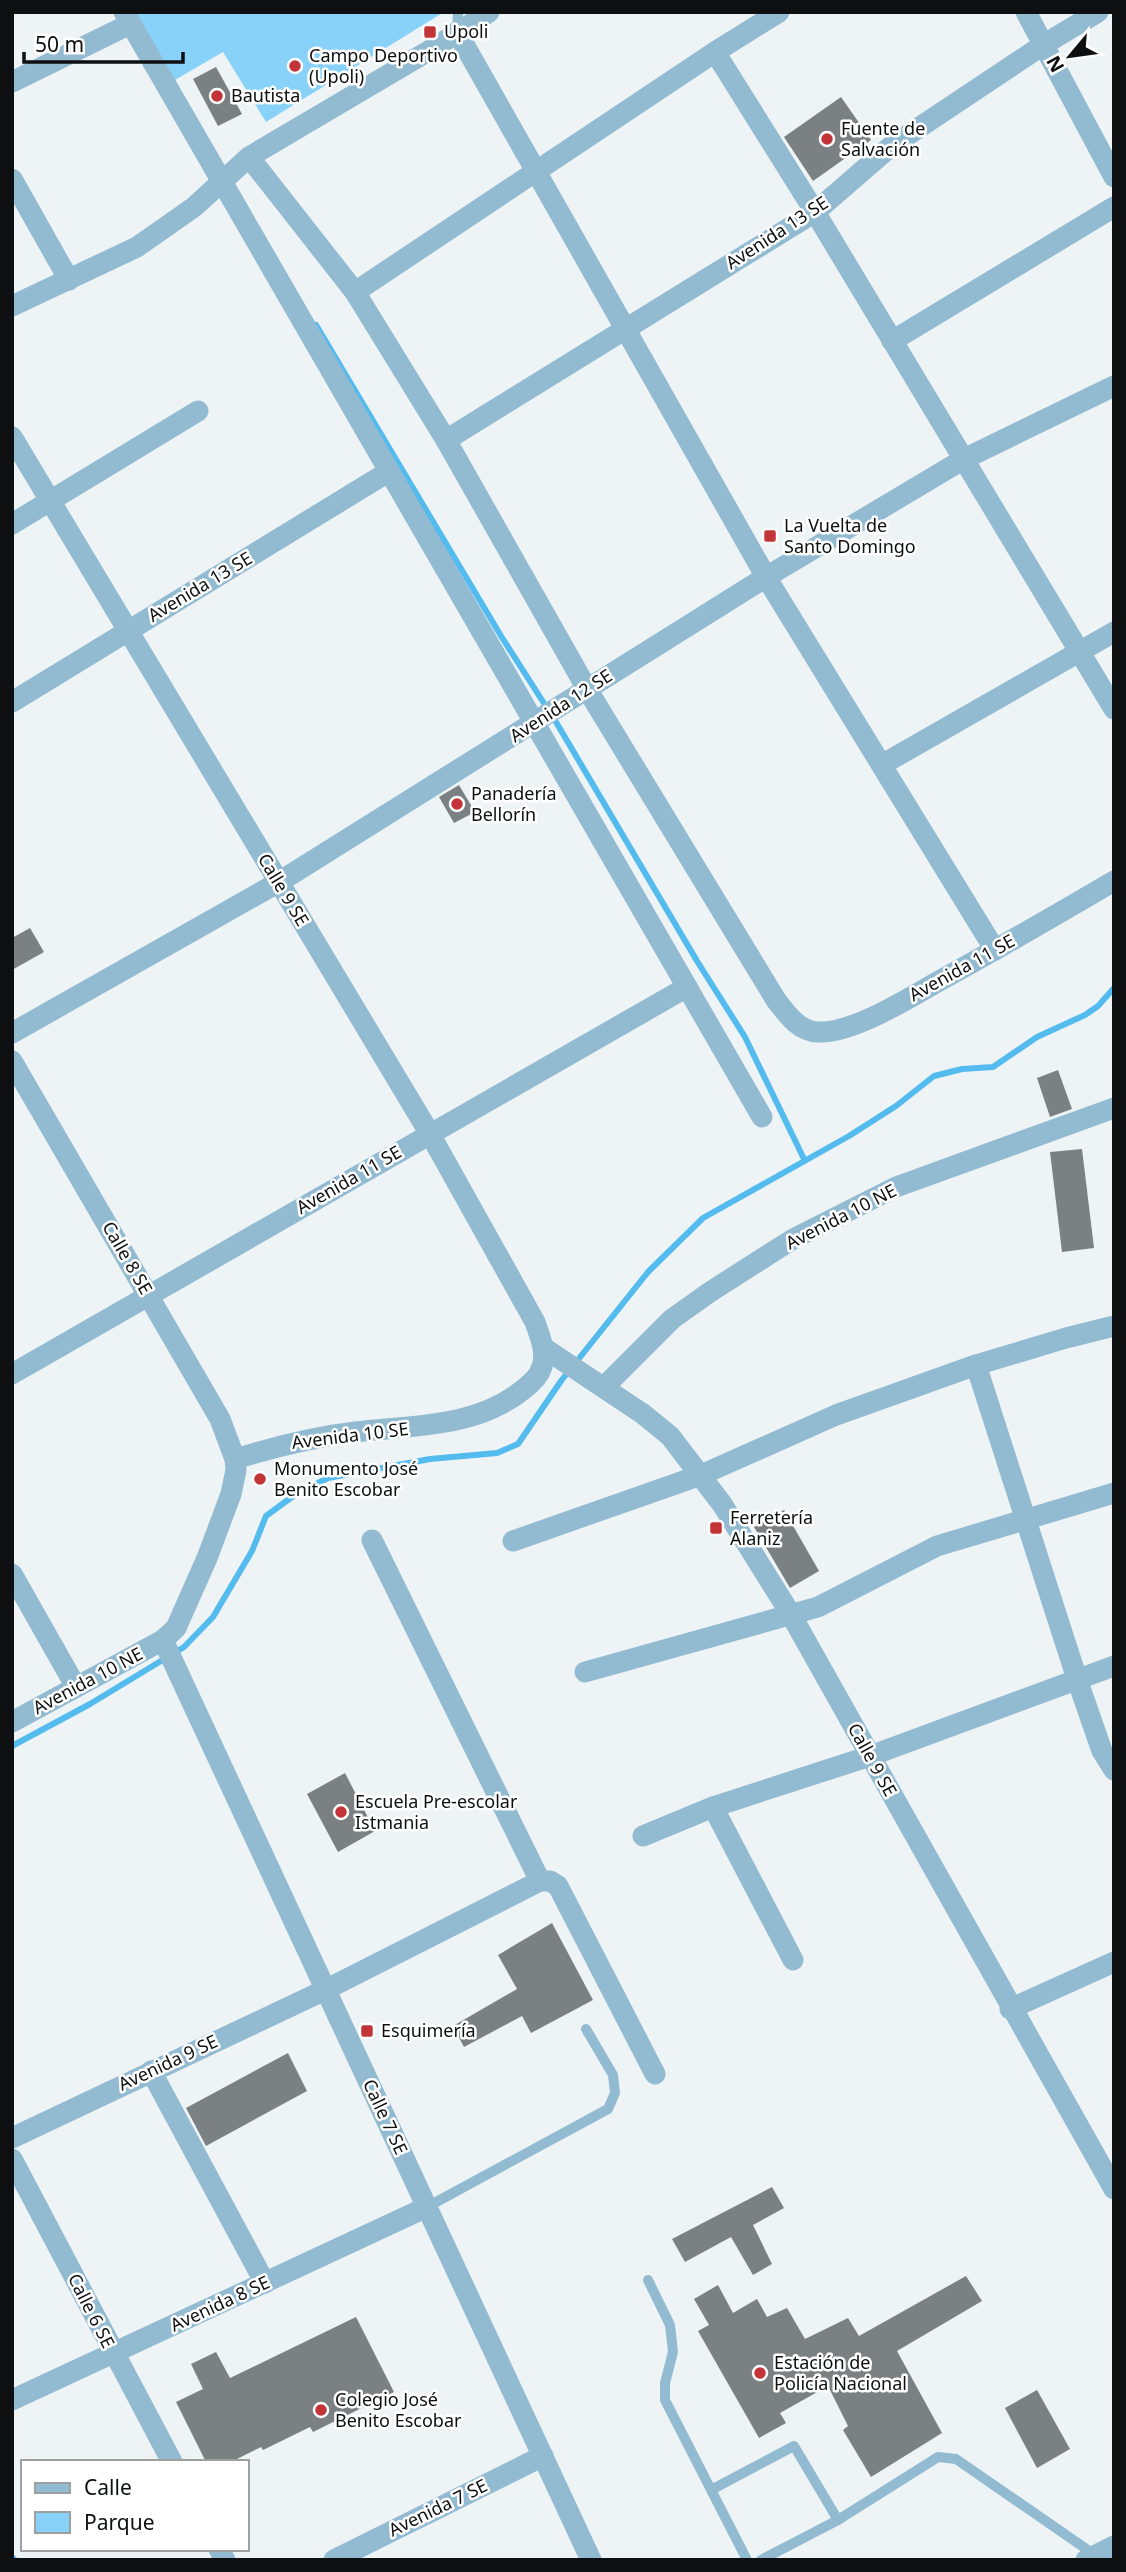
<svg xmlns="http://www.w3.org/2000/svg" width="1126" height="2572" font-family="'Noto Sans',sans-serif">
<style>
.green{fill:#88d2fa}
.lines{fill:none;stroke-linecap:round;stroke-linejoin:round}
.stream{stroke:#54bbef;stroke-width:6}
.building{fill:#7b8083}
.lane{stroke:#92bbd2;stroke-width:10}
.street{stroke:#92bbd2;stroke-width:21}
.poi-dot{fill:#c33439;stroke:#fff;stroke-width:2.5}
.labels{text-anchor:middle;stroke-width:5;stroke-linejoin:round;paint-order:stroke}
.poi-label{font-size:18px;fill:#0d0f10;stroke:#fff;text-anchor:start}
.street-label{font-size:18px;fill:#0d0f10;stroke:#fff}
</style>
<rect width="100%" height="100%" fill="#eef3f6"/>
<!-- green -->
<polygon class="green" points="135,12 444,12 266,122 223,52 175,80"/>
<g class="lines">
<!-- stream -->
<g class="stream">
<polyline points="316,325 501,636 556,722 697,961 745,1037 804,1159"/>
<polyline points="12,1746 90,1704 184,1647 213,1617 252,1551 266,1516 296,1494 328,1478 430,1459 497,1453 518,1444 561,1381 648,1272 703,1218 849,1136 896,1106 934,1076 962,1069 993,1067 1037,1037 1085,1015 1098,1006 1114,988"/>
<polyline points="12,2557 15,2560"/>
</g>
</g>
<!-- building -->
<g class="building">
<polygon points="216,67 242,114 218,126 193,79"/>
<polygon points="841,97 871,140 813,181 784,137"/>
<polygon points="459,785 475,812 454,823 439,797"/>
<polygon points="30,928 44,952 12,970 12,938"/>
<polygon points="1058,1070 1072,1109 1050,1117 1037,1078"/>
<polygon points="1082,1149 1094,1248 1062,1252 1050,1152"/>
<polygon points="784,1510 819,1571 790,1588 754,1527"/>
<polygon points="345,1773 375,1831 338,1852 307,1794"/>
<polygon points="552,1923 593,2000 531,2033 522,2016 464,2047 453,2026 517,1989 498,1955"/>
<polygon points="288,2053 307,2091 206,2146 186,2108"/>
<polygon points="772,2187 784,2208 753,2225 772,2264 753,2275 731,2237 685,2262 672,2239"/>
<polygon points="966,2276 982,2301 897,2351 942,2433 871,2477 843,2430 848,2426 828,2386 780,2413 786,2423 759,2438 698,2331 709,2325 694,2299 718,2285 733,2313 757,2299 767,2317 787,2308 805,2339 848,2318 859,2336"/>
<polygon points="356,2317 394,2392 313,2432 310,2427 263,2450 261,2447 231,2462 206,2462 176,2402 203,2389 191,2364 216,2352 230,2378"/>
<polygon points="1037,2390 1070,2449 1037,2468 1005,2408"/>
</g>
<g class="lines">
<!-- lane -->
<g class="lane">
<polyline points="457,32 458,12"/>
<polyline points="427,2207 608,2109 615,2093 613,2075 586,2029"/>
<polyline points="648,2280 670,2325 673,2352 665,2383 665,2400 747,2560"/>
<polyline points="711,2490 794,2446 838,2520"/>
<polyline points="761,2560 838,2520 938,2457 956,2459 1095,2555"/>
</g>
<!-- street -->
<g class="street">
<polyline points="124,12 762,1117"/>
<polyline points="1026,12 1114,177"/>
<polyline points="457,32 766,577 995,950"/>
<polyline points="715,52 815,212 1114,709"/>
<polyline points="12,82 130,24"/>
<path d="M249 157 355 292 446 440 587 689 776 1000C787 1014 798 1031 818 1032 853 1034 910 997 941 980 999 948 1056 915 1114 881"/>
<polyline points="12,179 69,280"/>
<polyline points="355,292 715,52 779,12"/>
<polyline points="12,306 137,247 194,207 249,157 437,46 489,12"/>
<polyline points="892,341 1114,207"/>
<path d="M12 437 430 1134 535 1322C540 1337 548 1354 541 1369 539 1376 529 1385 524 1389 476 1428 413 1425 355 1432 314 1437 274 1447 235 1459"/>
<polyline points="446,440 815,212 890,147 1043,45 1098,12"/>
<polyline points="12,524 198,411"/>
<polyline points="12,702 388,472"/>
<polyline points="883,764 1114,632"/>
<polyline points="12,1033 279,882 766,577 964,459 1114,386"/>
<polyline points="12,1061 220,1419 235,1459 236,1470 231,1494 207,1558 176,1628 163,1640 12,1722"/>
<polyline points="544,1348 643,1414 670,1436 722,1504 790,1613 1114,2189"/>
<polyline points="976,1365 1077,1679 1102,1751 1114,1770"/>
<polyline points="12,1374 687,987"/>
<polyline points="604,1387 672,1319 710,1292 793,1239 896,1187 1114,1108"/>
<polyline points="372,1540 540,1881"/>
<polyline points="513,1541 701,1475 836,1415 976,1365 1066,1338 1114,1326"/>
<polyline points="12,1574 76,1687"/>
<polyline points="163,1640 591,2560"/>
<polyline points="585,1672 818,1607 937,1546 1114,1493"/>
<polyline points="713,1807 793,1960"/>
<polyline points="643,1836 713,1807 870,1756 1114,1666"/>
<polyline points="1010,2009 1114,1962"/>
<polyline points="151,2071 265,2283"/>
<polyline points="12,2138 325,1990 540,1881 550,1881 558,1886 655,2074"/>
<polyline points="12,2159 172,2462"/>
<polyline points="12,2400 427,2207"/>
<polyline points="219,2549 225,2560"/>
<polyline points="334,2560 543,2456"/>
<polyline points="1086,2560 1114,2546"/>
</g>
</g>
<!-- markers -->
<g class="poi-dot">
<rect x="423" y="25" width="14" height="14" rx="3.5"/>
<circle cx="295" cy="66" r="7"/>
<circle cx="217" cy="96" r="7"/>
<circle cx="827" cy="139" r="7"/>
<rect x="763" y="529" width="14" height="14" rx="3.5"/>
<circle cx="457" cy="804" r="7"/>
<circle cx="260" cy="1479" r="7"/>
<rect x="709" y="1521" width="14" height="14" rx="3.5"/>
<circle cx="341" cy="1812" r="7"/>
<rect x="360" y="2024" width="14" height="14" rx="3.5"/>
<circle cx="760" cy="2373" r="7"/>
<circle cx="321" cy="2410" r="7"/>
</g>
<g class="labels">
<!-- poi labels -->
<g class="poi-label">
<text x="444" y="38">Upoli</text>
<text x="309" y="62">Campo Deportivo<tspan x="309" dy="21">(Upoli)</tspan></text>
<text x="231" y="102">Bautista</text>
<text x="841" y="135">Fuente de<tspan x="841" dy="21">Salvación</tspan></text>
<text x="784" y="532">La Vuelta de<tspan x="784" dy="21">Santo Domingo</tspan></text>
<text x="471" y="800">Panadería<tspan x="471" dy="21">Bellorín</tspan></text>
<text x="274" y="1475">Monumento José<tspan x="274" dy="21">Benito Escobar</tspan></text>
<text x="730" y="1524">Ferretería<tspan x="730" dy="21">Alaniz</tspan></text>
<text x="355" y="1808">Escuela Pre-escolar<tspan x="355" dy="21">Istmania</tspan></text>
<text x="381" y="2037">Esquimería</text>
<text x="774" y="2369">Estación de<tspan x="774" dy="21">Policía Nacional</tspan></text>
<text x="335" y="2406">Colegio José<tspan x="335" dy="21">Benito Escobar</tspan></text>
</g>
<!-- street labels -->
<g class="street-label">
<text transform="translate(777 233) rotate(-33)" y="6">Avenida 13 SE</text>
<text transform="translate(200 587) rotate(-31)" y="6">Avenida 13 SE</text>
<text transform="translate(561 706) rotate(-33)" y="6">Avenida 12 SE</text>
<text transform="translate(283 890) rotate(59)" y="6">Calle 9 SE</text>
<text transform="translate(962 968) rotate(-29)" y="6">Avenida 11 SE</text>
<text transform="translate(349 1180) rotate(-30)" y="6">Avenida 11 SE</text>
<text transform="translate(841 1217) rotate(-27)" y="6">Avenida 10 NE</text>
<text transform="translate(127 1258) rotate(60)" y="6">Calle 8 SE</text>
<text transform="translate(350 1436) rotate(-7)" y="6">Avenida 10 SE</text>
<text transform="translate(88 1681) rotate(-28)" y="6">Avenida 10 NE</text>
<text transform="translate(872 1760) rotate(61)" y="6">Calle 9 SE</text>
<text transform="translate(168 2063) rotate(-25)" y="6">Avenida 9 SE</text>
<text transform="translate(385 2117) rotate(65)" y="6">Calle 7 SE</text>
<text transform="translate(220 2304) rotate(-25)" y="6">Avenida 8 SE</text>
<text transform="translate(91 2311) rotate(63)" y="6">Calle 6 SE</text>
<text transform="translate(438 2508) rotate(-26)" y="6">Avenida 7 SE</text>
</g>
</g>
<!-- border -->
<rect width="1126" height="2572" fill="none" stroke="#0d0f10" stroke-width="28"/>
<!-- legend -->
<rect x="21" y="2460" width="228" height="91" fill="#ffffff" stroke="#9e9f9f" stroke-width="2"/>
<rect x="35" y="2483" width="35" height="10" fill="#92bbd2" stroke="#9e9f9f" stroke-width="2"/>
<text x="84" y="2495" font-size="21" fill="#0d0f10">Calle</text>
<rect x="35" y="2512" width="35" height="21" fill="#88d2fa" stroke="#9e9f9f" stroke-width="2"/>
<text x="84" y="2530" font-size="21" fill="#0d0f10">Parque</text>
<!-- north arrow -->
<g transform="translate(1070 56) rotate(241)" stroke="#ffffff" stroke-width="5" paint-order="stroke">
<path d="M0-5L12 26L0 18L-12 26Z" fill="#0d0f10"/>
<text y="-10" font-size="19" font-weight="bold" text-anchor="middle" fill="#0d0f10">N</text>
</g>
<!-- scale -->
<path d="M24 52v10h159v-10" fill="none" stroke="#0d0f10" stroke-width="3.5"/>
<text x="35" y="52" font-size="21" fill="#0d0f10" stroke="#ffffff" stroke-width="5" paint-order="stroke">50 m</text>
</svg>
